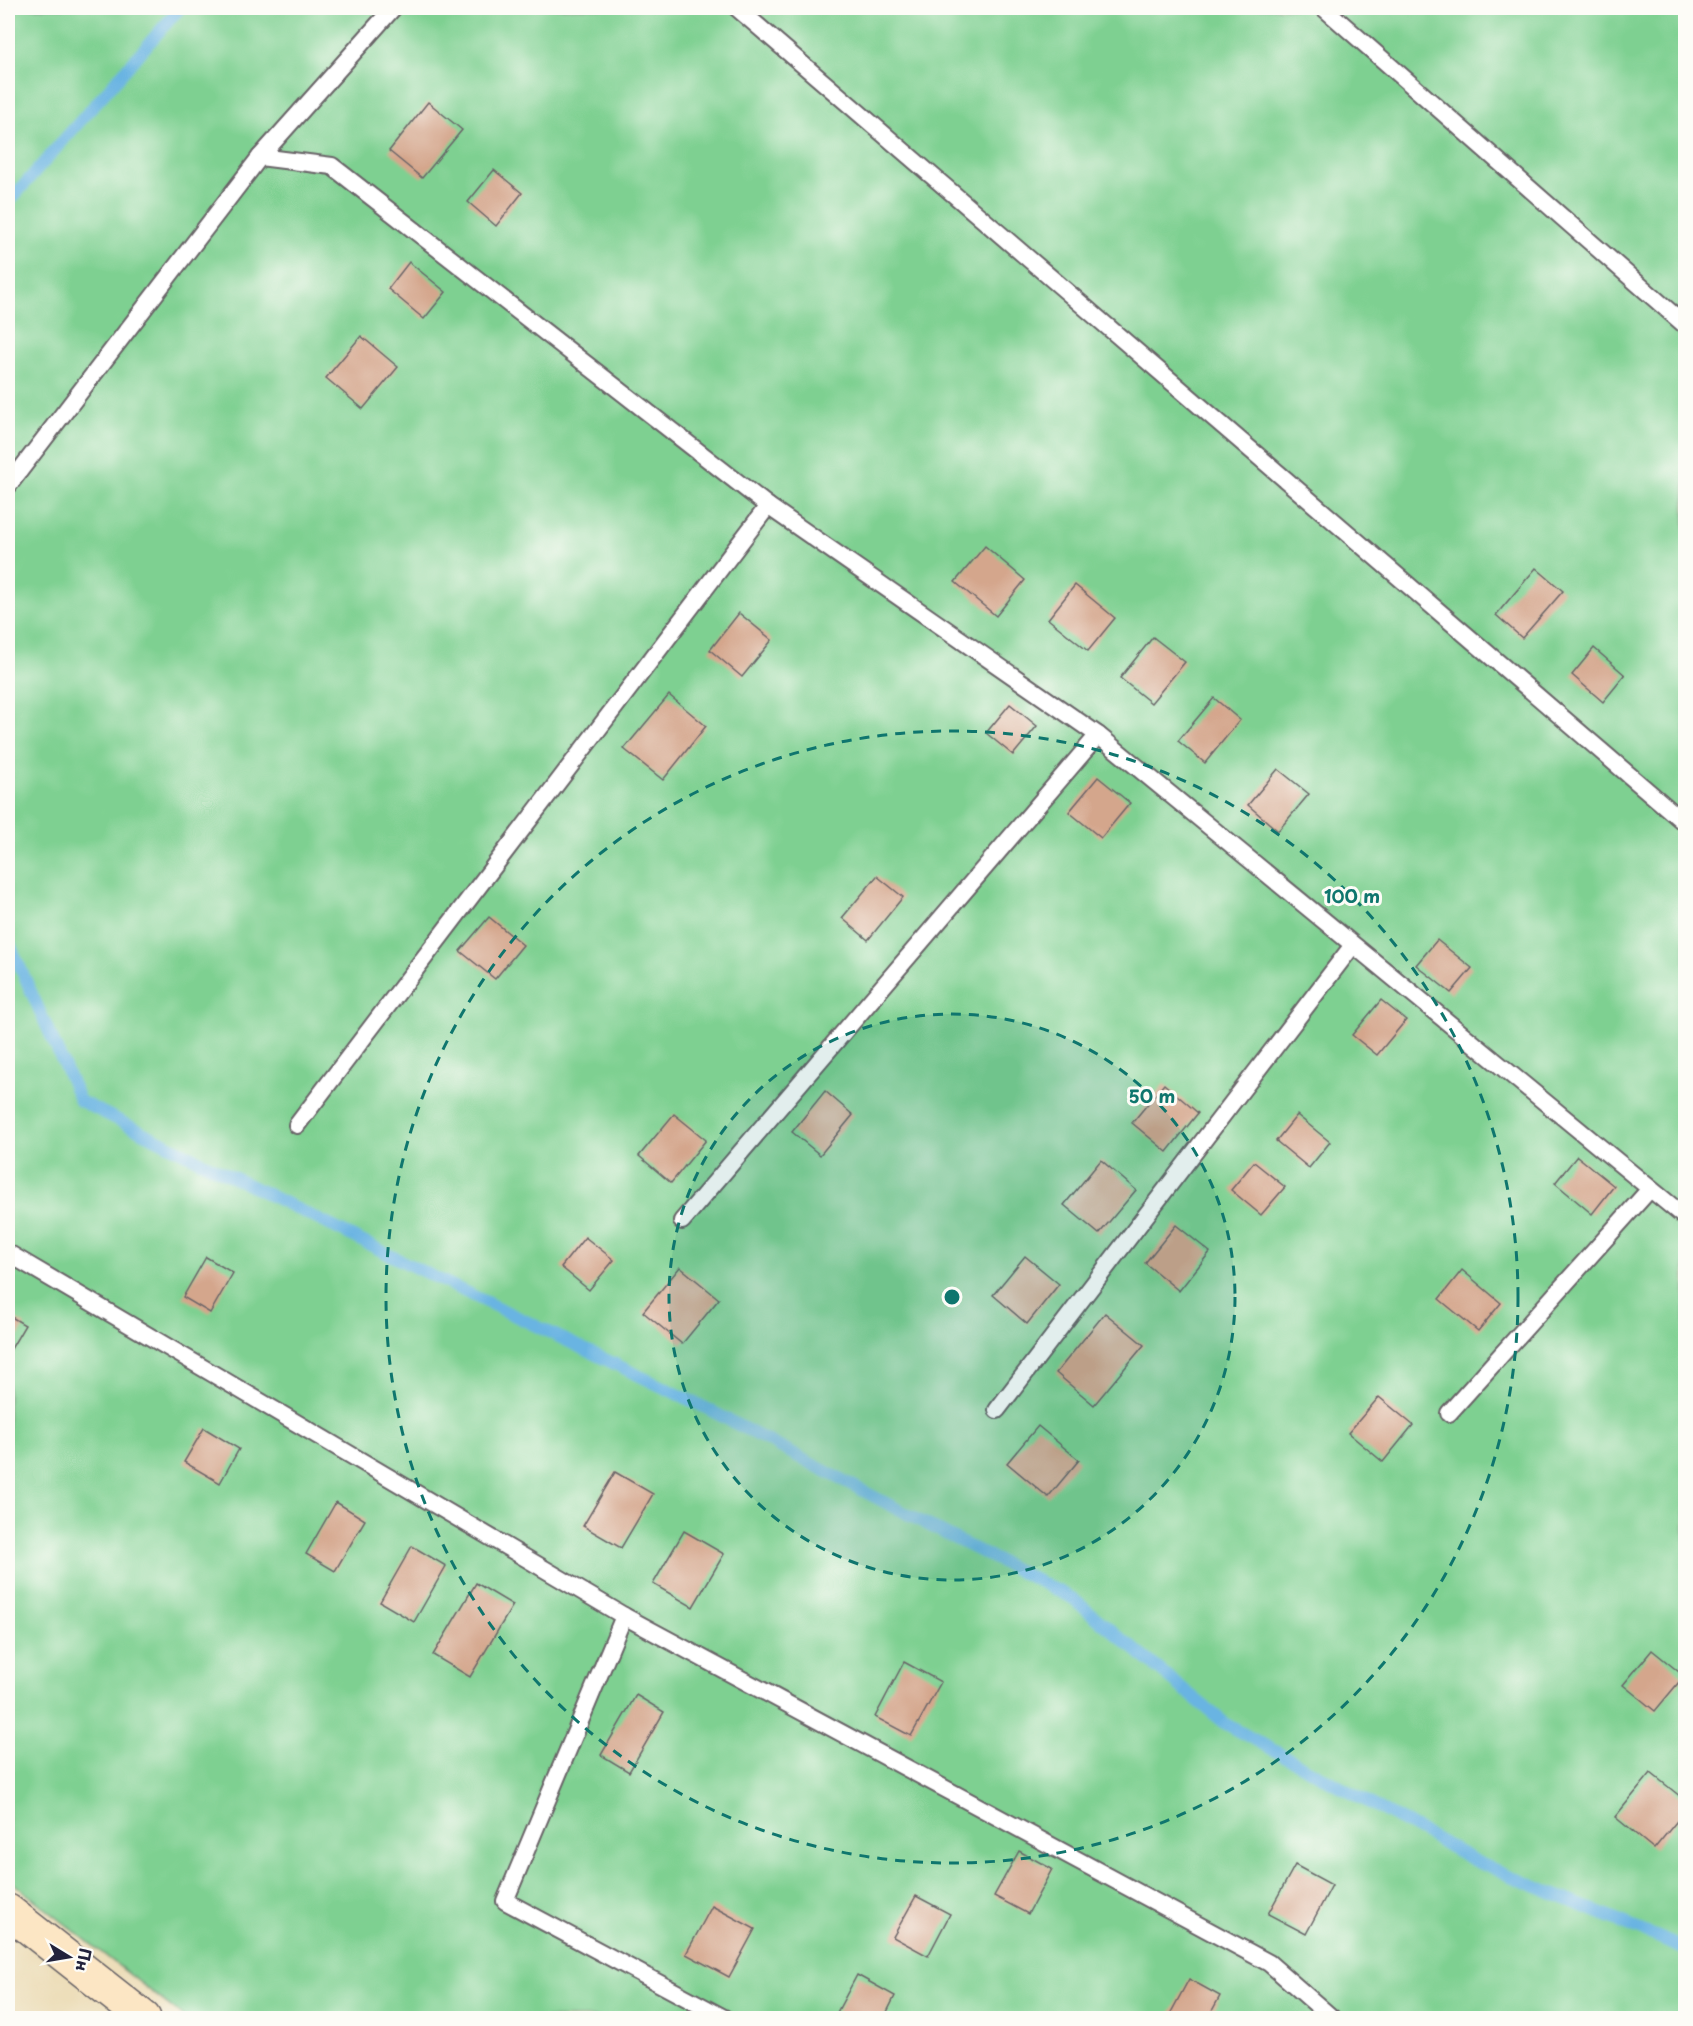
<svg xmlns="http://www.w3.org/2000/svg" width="1693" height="2026" font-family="'Playpen Sans',sans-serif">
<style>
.green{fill:#7ed091;stroke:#507966;stroke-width:1.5}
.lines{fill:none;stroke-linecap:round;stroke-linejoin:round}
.stream{stroke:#69b4e2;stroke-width:12}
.building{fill:#d4a68c}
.lane-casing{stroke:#696467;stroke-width:20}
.secondary-casing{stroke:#696467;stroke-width:36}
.lane{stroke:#fff;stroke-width:16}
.secondary{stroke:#fce6c4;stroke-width:33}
.ring{fill:none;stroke:#0f766e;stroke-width:3;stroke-dasharray:10 8}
.centre{fill:#0f766e;stroke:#fdfcf7;stroke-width:3}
.ring-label{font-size:18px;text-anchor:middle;font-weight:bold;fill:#0f766e;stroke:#fdfcf7;stroke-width:6;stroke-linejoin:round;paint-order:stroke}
</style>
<rect width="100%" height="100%" fill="#fdfcf7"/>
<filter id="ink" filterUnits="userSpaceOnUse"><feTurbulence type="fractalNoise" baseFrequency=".0167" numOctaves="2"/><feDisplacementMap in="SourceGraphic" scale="12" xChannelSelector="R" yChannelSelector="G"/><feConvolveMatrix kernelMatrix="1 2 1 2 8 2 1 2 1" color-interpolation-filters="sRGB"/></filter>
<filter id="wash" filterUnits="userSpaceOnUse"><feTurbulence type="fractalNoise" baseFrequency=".008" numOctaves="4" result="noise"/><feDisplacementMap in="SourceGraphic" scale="24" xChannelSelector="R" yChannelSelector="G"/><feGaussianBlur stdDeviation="1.35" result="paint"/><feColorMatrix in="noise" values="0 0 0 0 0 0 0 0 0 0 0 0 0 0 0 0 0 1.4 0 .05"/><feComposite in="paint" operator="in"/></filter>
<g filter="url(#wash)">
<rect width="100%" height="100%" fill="#eddeba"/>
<!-- green -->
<polygon class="green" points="8,8 1685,8 1685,2018 185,2018 8,1879"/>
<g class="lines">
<!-- stream -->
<g class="stream">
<polyline points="8,203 180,8"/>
<polyline points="8,940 80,1101 422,1271 700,1405 947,1535 1072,1598 1226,1724 1479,1863 1686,1949"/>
</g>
</g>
<g id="blocks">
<!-- building -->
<g class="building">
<polygon points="428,102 462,130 422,178 389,151"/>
<polygon points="494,170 522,193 496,226 468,202"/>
<polygon points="409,262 446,292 424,319 388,289"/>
<polygon points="361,336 398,367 363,409 326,378"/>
<polygon points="985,546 1025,580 996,616 955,582"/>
<polygon points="1536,568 1563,591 1522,638 1496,615"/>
<polygon points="1075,585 1115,618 1088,651 1048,619"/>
<polygon points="739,613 772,640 742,677 710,650"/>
<polygon points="1153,637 1185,662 1151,703 1120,678"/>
<polygon points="1594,648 1625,675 1603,702 1572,675"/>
<polygon points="669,695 706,726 663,780 624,749"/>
<polygon points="1214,698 1240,720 1205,763 1178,741"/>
<polygon points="1010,704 1037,726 1013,755 986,733"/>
<polygon points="1278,769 1309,794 1278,831 1248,805"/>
<polygon points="1098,777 1130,803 1101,838 1069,812"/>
<polygon points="877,876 903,897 868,940 842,918"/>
<polygon points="489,917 523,945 495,979 460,951"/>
<polygon points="1437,940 1472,968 1451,993 1416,965"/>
<polygon points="1381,1000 1406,1020 1377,1055 1352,1035"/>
<polygon points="1164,1084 1198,1113 1167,1152 1132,1123"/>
<polygon points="825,1091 853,1115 820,1155 792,1132"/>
<polygon points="674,1114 706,1140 671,1183 639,1156"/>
<polygon points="1297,1115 1330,1142 1309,1168 1276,1141"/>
<polygon points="1577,1156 1614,1186 1592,1214 1555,1183"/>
<polygon points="1101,1160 1136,1190 1099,1234 1064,1205"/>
<polygon points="1254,1162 1285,1187 1261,1215 1231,1190"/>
<polygon points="1176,1225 1210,1252 1179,1291 1145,1263"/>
<polygon points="585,1237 614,1260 589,1290 561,1267"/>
<polygon points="1025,1256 1059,1284 1027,1324 993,1295"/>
<polygon points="206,1257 233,1273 210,1313 183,1297"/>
<polygon points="680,1267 719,1299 682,1344 643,1312"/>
<polygon points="1462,1270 1501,1303 1478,1331 1439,1299"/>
<polygon points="1105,1313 1144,1345 1094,1405 1056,1373"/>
<polygon points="8,1315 25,1325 8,1354"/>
<polygon points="1379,1397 1413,1425 1383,1462 1348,1433"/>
<polygon points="1038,1426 1079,1460 1048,1497 1007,1463"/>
<polygon points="204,1428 239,1449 220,1483 184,1462"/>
<polygon points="615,1472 653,1494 621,1548 583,1526"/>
<polygon points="336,1502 365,1520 335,1571 306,1554"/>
<polygon points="684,1531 724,1554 693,1607 653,1584"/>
<polygon points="412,1546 446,1566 414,1622 380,1602"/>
<polygon points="476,1583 513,1605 470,1677 433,1655"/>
<polygon points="1652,1650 1684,1676 1655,1711 1623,1685"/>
<polygon points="904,1662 941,1682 911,1736 875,1717"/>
<polygon points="636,1695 664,1712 629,1772 601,1755"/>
<polygon points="1651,1773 1686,1801 1686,1810 1654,1849 1615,1817"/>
<polygon points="1019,1851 1052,1869 1028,1914 994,1896"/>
<polygon points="1295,1865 1332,1885 1306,1934 1268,1914"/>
<polygon points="916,1896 950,1914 928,1956 893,1937"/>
<polygon points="712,1906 755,1929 729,1977 686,1954"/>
<polygon points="857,1975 895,1996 884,2018 834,2018"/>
<polygon points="1189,1979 1220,1996 1208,2018 1168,2018"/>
</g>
</g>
</g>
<g filter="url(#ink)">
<use href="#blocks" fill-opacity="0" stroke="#696467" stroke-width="1.5"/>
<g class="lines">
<defs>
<g id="lane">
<polyline points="737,8 1686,824"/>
<polyline points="1324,8 1686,326"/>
<polyline points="260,157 332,166 768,506 1098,735 1686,1218"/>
<polyline points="8,486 260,157 393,8"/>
<polyline points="297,1125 768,506"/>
<polyline points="682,1221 1098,735"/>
<polyline points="8,1253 624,1616 1269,1963 1332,2018"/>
<polyline points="997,1410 1353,945"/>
<polyline points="1449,1413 1650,1189"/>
<polyline points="624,1616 505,1901 724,2018"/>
</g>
<polyline id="secondary" points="8,1911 144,2018"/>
</defs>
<!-- lane casing -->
<use href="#lane" class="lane-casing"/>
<!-- secondary casing -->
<use href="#secondary" class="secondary-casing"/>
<!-- lane -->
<use href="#lane" class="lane"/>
<!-- secondary -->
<use href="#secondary" class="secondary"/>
</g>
</g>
<!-- distance rings -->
<circle cx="952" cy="1297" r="283" fill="#0f766e" fill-opacity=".12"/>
<g class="ring">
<circle cx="952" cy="1297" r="283"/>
<circle cx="952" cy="1297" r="566"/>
</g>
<circle cx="952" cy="1297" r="9" class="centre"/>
<g class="ring-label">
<text x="1352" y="903">100 m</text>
<text x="1152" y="1103">50 m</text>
</g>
<!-- margin -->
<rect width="1693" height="2026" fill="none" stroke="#fdfcf7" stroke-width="30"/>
<!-- north arrow -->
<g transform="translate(69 1957) rotate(101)" stroke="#fdfcf7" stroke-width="4.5" paint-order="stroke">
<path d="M0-4.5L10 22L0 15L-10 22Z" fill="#22223b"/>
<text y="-9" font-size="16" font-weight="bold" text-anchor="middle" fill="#22223b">Пн</text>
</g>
</svg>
